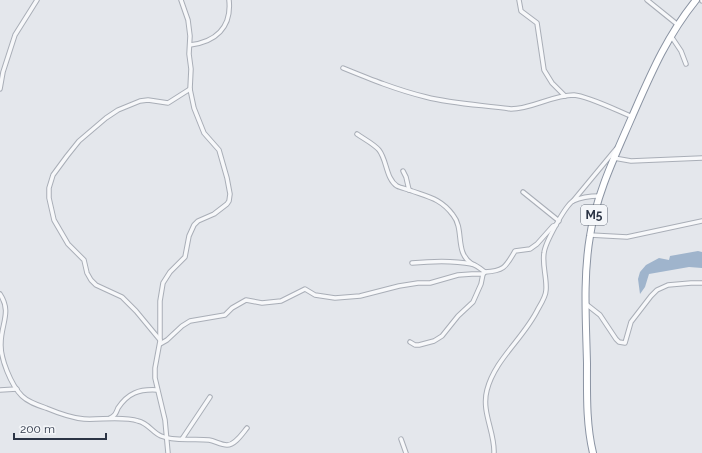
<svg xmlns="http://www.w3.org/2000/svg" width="702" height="453" font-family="Raleway,sans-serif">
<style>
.water{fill:#9fb4cc}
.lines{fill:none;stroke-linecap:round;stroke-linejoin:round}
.minor-casing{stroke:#a9aeb7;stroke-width:5.5}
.trunk-casing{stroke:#8b94a3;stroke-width:8}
.minor{stroke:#f7f8fa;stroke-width:3.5}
.trunk{stroke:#fff;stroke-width:6}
.labels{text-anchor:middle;stroke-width:4;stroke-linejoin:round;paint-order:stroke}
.shield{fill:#f4f6f9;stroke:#676e7b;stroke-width:1}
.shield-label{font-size:12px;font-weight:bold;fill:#2b3445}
</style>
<rect width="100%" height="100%" fill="#e4e7ec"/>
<!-- water -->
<polygon class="water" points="698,251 702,252 702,268 689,267 649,274 645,287 640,294 638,279 640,272 646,265 659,258 669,260 670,256"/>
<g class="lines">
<defs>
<g id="minor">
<polyline points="519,0 521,11 537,23 544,70 552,83 565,96"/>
<polyline points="647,0 678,25"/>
<polyline points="702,0 702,1"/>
<polyline points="671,36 681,51 686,64"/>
<path d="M190 45C215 42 232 28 229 0"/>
<path d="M343 68C370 79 397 90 426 97 453 104 483 105 511 109 532 109 552 95 574 95 588 96 618 111 633 117"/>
<polyline points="0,89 3,72 15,35 37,0"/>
<path d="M357 134C364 139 374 144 379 150 387 160 386 179 397 186 401 188 407 189 412 191 429 197 441 199 453 215 465 230 454 252 472 264"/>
<polyline points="614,158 631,161 702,158"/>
<polyline points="403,171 406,177 409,190"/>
<polyline points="523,192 559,221"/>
<polyline points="573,201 616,149"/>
<polyline points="590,235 627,237 702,221"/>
<path d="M412 263C432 261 452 260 472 264 476 265 481 269 485 272"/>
<path d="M0 294C12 312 1 324 1 343 0 358 11 385 22 396 28 402 37 405 46 408 58 413 71 418 84 419 100 420 124 416 138 421 148 423 152 432 161 436 175 442 194 438 209 440 215 441 221 445 227 445 235 445 242 434 247 428"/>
<polyline points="586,304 600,315 616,339 619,342 625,343 631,322 651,296 657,290 668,285 691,283 702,283"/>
<polyline points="160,340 136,311 122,297 96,285 91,280 87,273 84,260 68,244 54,220 49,198 49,188 53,175 67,156 79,141 106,118 118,110 140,101 148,100 168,103 190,89"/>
<polyline points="410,342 415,345 419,345 434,341 442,336 458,316 473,302 481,284 483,274"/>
<path d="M160 344 167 340 182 326 190 321 225 315 232 308 246 300 262 303 281 301 305 289 315 295 335 298 360 296 399 286 418 283H430L458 275 472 274H483L485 272C505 271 506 266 515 251L530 249 537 244 553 226 556 225"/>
<polyline points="0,390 17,389"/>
<path d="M110 418C115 416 116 413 118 408 128 393 139 389 157 390"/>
<polyline points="182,439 210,397"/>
<polyline points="401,439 406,453"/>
<polyline points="168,453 165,420 155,378 155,368 160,341 160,301 163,283 170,272 185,257 189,236 194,225 198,221 214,214 227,204 229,201 230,194 227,178 219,150 204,133 194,108 190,89 191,69 189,54 190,36 188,20 181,0"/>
<path d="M494 453C495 432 481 412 487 390 495 359 524 338 538 309 541 304 546 296 546 290 547 278 542 265 544 253 545 243 565 206 573 201 581 197 591 196 600 196"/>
</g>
<path id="trunk" d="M593 453C586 424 587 393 587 363 586 321 583 277 590 236 596 195 615 156 631 119 650 76 666 37 696 0"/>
</defs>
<!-- minor casing -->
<use href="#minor" class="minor-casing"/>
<!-- trunk casing -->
<use href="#trunk" class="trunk-casing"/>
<!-- minor -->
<use href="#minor" class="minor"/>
<!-- trunk -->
<use href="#trunk" class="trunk"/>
</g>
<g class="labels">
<!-- shield labels -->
<rect class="shield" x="581" y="205" width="26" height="20" rx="3"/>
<g class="shield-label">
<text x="594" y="219">M5</text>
</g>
</g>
<!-- scale -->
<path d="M14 433v6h92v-6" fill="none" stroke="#2b3445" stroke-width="2"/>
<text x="20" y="433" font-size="12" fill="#2b3445" stroke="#f4f6f9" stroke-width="3" paint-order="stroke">200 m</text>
</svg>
